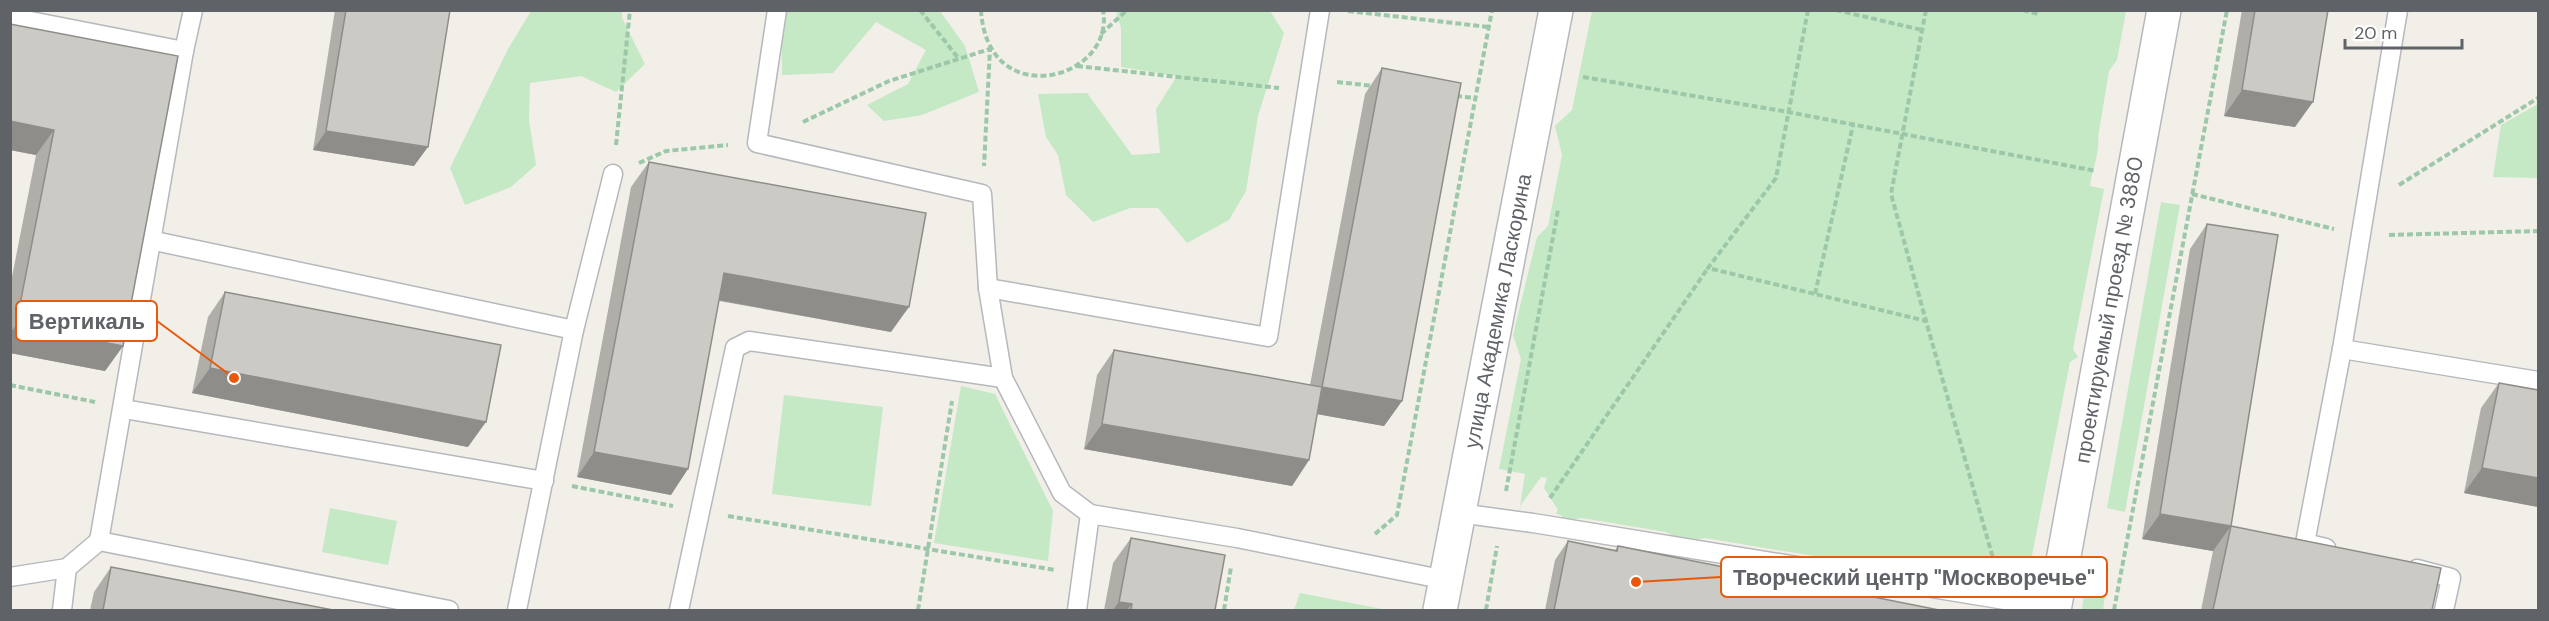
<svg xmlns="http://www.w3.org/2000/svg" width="2549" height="621" font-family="'DM Sans',sans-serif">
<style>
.green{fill:#c5e8c5}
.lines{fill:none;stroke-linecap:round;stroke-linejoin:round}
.lane-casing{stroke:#b5b8bc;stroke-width:21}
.street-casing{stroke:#b5b8bc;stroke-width:36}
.path{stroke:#9cc7a9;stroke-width:4;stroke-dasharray:6 3;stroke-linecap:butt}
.lane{stroke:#fff;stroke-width:18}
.street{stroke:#fff;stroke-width:33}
.wall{fill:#afaea9}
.shaded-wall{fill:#8f8d8a}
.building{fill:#cccac5;stroke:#8f8d8a;stroke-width:1.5}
.labels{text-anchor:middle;stroke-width:5;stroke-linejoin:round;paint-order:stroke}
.street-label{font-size:21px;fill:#5f6368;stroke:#fff}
.leader{fill:none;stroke:#e8590c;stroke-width:2}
.callout-dot{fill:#e8590c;stroke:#fff;stroke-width:2}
.callout{fill:#fff;stroke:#e8590c;stroke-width:2}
.callout-label{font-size:22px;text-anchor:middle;font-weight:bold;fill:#5f6368}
</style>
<rect width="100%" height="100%" fill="#f1efe8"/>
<!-- green -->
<g class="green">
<polygon points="531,11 622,11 622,18 645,64 616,92 581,76 530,83 529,120 536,165 511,187 465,205 450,168 508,49"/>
<polygon points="781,11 940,11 965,46 979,92 922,115 884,121 867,105 908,84 926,50 876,22 833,73 782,75"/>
<polygon points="1116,11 1270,11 1284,33 1258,116 1246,191 1229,220 1187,243 1158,208 1130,208 1093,222 1066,195 1058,155 1046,137 1038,94 1087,93 1132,155 1160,153 1156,109 1177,76 1121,67 1121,28"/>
<path d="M1592 11H2126L2117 60 2109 71 2098 137C2100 151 2092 171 2090 186L2104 189 2073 349 2078 357 2070 362 2026 586 2006 582 2004 572 1980 571 1984 584 1924 574 1881 579 1862 564 1705 538 1684 542 1666 532 1582 518 1565 521 1561 515 1556 514 1558 510 1544 488 1547 478 1541 477 1520 506 1525 474 1499 469 1521 359 1513 335 1537 237 1548 226 1562 155 1555 126 1572 110Z"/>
<polygon points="2538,104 2538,178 2493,177 2501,125"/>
<polygon points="2161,202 2180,205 2125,512 2107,508"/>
<polygon points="961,386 995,394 1053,511 1048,561 934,543"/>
<polygon points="784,395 883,407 871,506 772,494"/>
<polygon points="330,508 397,521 388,565 322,552"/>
<polygon points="2088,563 2109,568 2103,610 2082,610"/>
<polygon points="1300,593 1387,610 1294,610"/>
</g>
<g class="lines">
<defs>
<g id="lane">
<polyline points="777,10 757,143 982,194 988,288 1003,378"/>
<polyline points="10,17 184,51 99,541 449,610"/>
<polyline points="184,51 193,10"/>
<polyline points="150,240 574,330 517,610"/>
<polyline points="988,288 1268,337 1320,10"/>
<polyline points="574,330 613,174"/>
<polyline points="2342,349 2538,381"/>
<polyline points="124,409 544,481"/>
<polyline points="1459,513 1533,523 2005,600 2054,610"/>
<polyline points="2326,548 2305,543 2342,349 2398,10"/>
<polyline points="2417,569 2451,578 2444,610"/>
<polyline points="10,577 67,568 99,541"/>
<polyline points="62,610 67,568"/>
<polyline points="679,610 735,348 749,341 1003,378 1062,493 1090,514"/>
<polyline points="1077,610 1090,514 1237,538 1446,580"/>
</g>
<g id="street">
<polyline points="1440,610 1556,10"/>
<polyline points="2054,610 2164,10"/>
</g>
</defs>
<!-- lane casing -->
<use href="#lane" class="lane-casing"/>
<!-- street casing -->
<use href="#street" class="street-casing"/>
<!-- path -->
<g class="path">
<polyline points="920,10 959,59"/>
<path d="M981 10C987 114 1116 80 1103 10"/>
<polyline points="1808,10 1776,178 1708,268 1926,321 1996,569"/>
<polyline points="1836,10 1922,30"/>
<polyline points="1926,10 1891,194 1926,321"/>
<polyline points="2023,10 2038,14 2039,10"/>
<polyline points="1348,11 1489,27"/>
<polyline points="1101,34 1127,10"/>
<polyline points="1077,66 1279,88"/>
<polyline points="1583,77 1788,112 2096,171"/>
<polyline points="1337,82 1374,86"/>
<polyline points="1456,96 1475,98"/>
<polyline points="803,122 889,81 990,49 984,166"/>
<polyline points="616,145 630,10"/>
<polyline points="639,163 666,151 728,145"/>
<polyline points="2399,185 2538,98"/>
<polyline points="2192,194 2334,229"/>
<polyline points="2389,235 2538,231"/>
<polyline points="1815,294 1853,125"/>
<polyline points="10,385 95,402"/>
<polyline points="572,486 673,506"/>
<polyline points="1506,491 1558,210"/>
<polyline points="1550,498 1708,268"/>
<polyline points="728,516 1055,570"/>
<polyline points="1375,534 1397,515 1492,10"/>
<polyline points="918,610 952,401"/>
<polyline points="1224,610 1231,567"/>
<polyline points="1486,610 1497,546"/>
<polyline points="2114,610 2227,10"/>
</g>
<!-- lane -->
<use href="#lane" class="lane"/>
<!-- street -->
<use href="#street" class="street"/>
</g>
<!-- wall -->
<g class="wall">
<polygon points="335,10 450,10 414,166 313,150"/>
<polygon points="2242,10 2328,10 2295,127 2224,116"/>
<polygon points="178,56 123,346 105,371 10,353 10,287 36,155 10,150"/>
<polygon points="1382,68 1402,401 1384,426 1317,414 1309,460 1292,486 1084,449 1097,375 1114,350 1310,385 1365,94"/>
<polygon points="649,162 891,332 719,301 671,495 577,477 631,187"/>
<polygon points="2207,224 2231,526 2432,610 2201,610 2213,551 2142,539 2190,249"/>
<polygon points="225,292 468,447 192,393 208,317"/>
<polygon points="2499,383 2538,390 2538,507 2464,493 2481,408"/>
<polygon points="1131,538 1215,610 1104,610 1113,563"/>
<polygon points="1568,541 1615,550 1618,546 1939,610 1545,610 1555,560"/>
<polygon points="111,567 333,610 90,610 94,592"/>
</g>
<!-- shaded-wall -->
<g class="shaded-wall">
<polygon points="2242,90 2313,102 2295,127 2224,116"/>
<polygon points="10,121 54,130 36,155 10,150"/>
<polygon points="326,131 428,147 414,166 313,150"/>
<polygon points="724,273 909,307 891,332 707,298"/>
<polygon points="16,325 123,346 105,371 10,353 10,333"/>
<polygon points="210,368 486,422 468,447 192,393"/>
<polygon points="1322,387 1402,401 1384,426 1305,412"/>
<polygon points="1102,424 1309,460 1292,486 1084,449"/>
<polygon points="594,452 688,469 671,495 577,477"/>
<polygon points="2482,468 2538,478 2538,507 2464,493"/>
<polygon points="2160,514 2231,526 2213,551 2142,539"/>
<polygon points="1119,602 1132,604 1127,610 1113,610"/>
</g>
<!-- building -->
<g class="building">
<polygon points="346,10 450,10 428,147 326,131"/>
<polygon points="2255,10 2328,10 2313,102 2242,90"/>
<polygon points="10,24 178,56 123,346 16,325 54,130 10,121"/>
<polygon points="1382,68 1461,83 1402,401 1322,387"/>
<polygon points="649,162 926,213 909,307 724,273 688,469 594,452"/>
<polygon points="2207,224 2278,235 2231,526 2160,514"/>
<polygon points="225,292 501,345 486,422 210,368"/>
<polygon points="1114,350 1322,387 1309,460 1102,424"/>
<polygon points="2499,383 2538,390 2538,478 2482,468"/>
<polygon points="2231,526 2441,568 2432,610 2213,610"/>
<polygon points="1131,538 1225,555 1215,610 1131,610 1132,604 1119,602"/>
<polygon points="1568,541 1617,551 1618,546 1939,610 1554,610"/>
<polygon points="111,567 333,610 103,610"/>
</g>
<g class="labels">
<!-- street labels -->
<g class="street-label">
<text transform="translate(2109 310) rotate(-80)" y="7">проектируемый проезд № 3880</text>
<text transform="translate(1498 311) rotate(-79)" y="7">улица Академика Ласкорина</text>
</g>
</g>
<!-- callouts -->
<path class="leader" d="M234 378L157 321M1636 582L1721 577"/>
<g class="callout-dot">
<circle cx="234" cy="378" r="6"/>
<circle cx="1636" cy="582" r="6"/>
</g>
<g class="callout">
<rect x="16" y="301" width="141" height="40" rx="6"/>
<rect x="1721" y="557" width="386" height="40" rx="6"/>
</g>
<g class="callout-label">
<text x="87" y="329">Вертикаль</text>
<text x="1914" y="585">Творческий центр "Москворечье"</text>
</g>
<!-- border -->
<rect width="2549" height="621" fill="none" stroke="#5f6368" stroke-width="24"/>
<!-- scale -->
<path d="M2345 39v9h117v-9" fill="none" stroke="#5f6368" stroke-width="3"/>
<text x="2354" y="39" font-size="18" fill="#5f6368" stroke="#ffffff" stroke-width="4.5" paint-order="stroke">20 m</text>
</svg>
